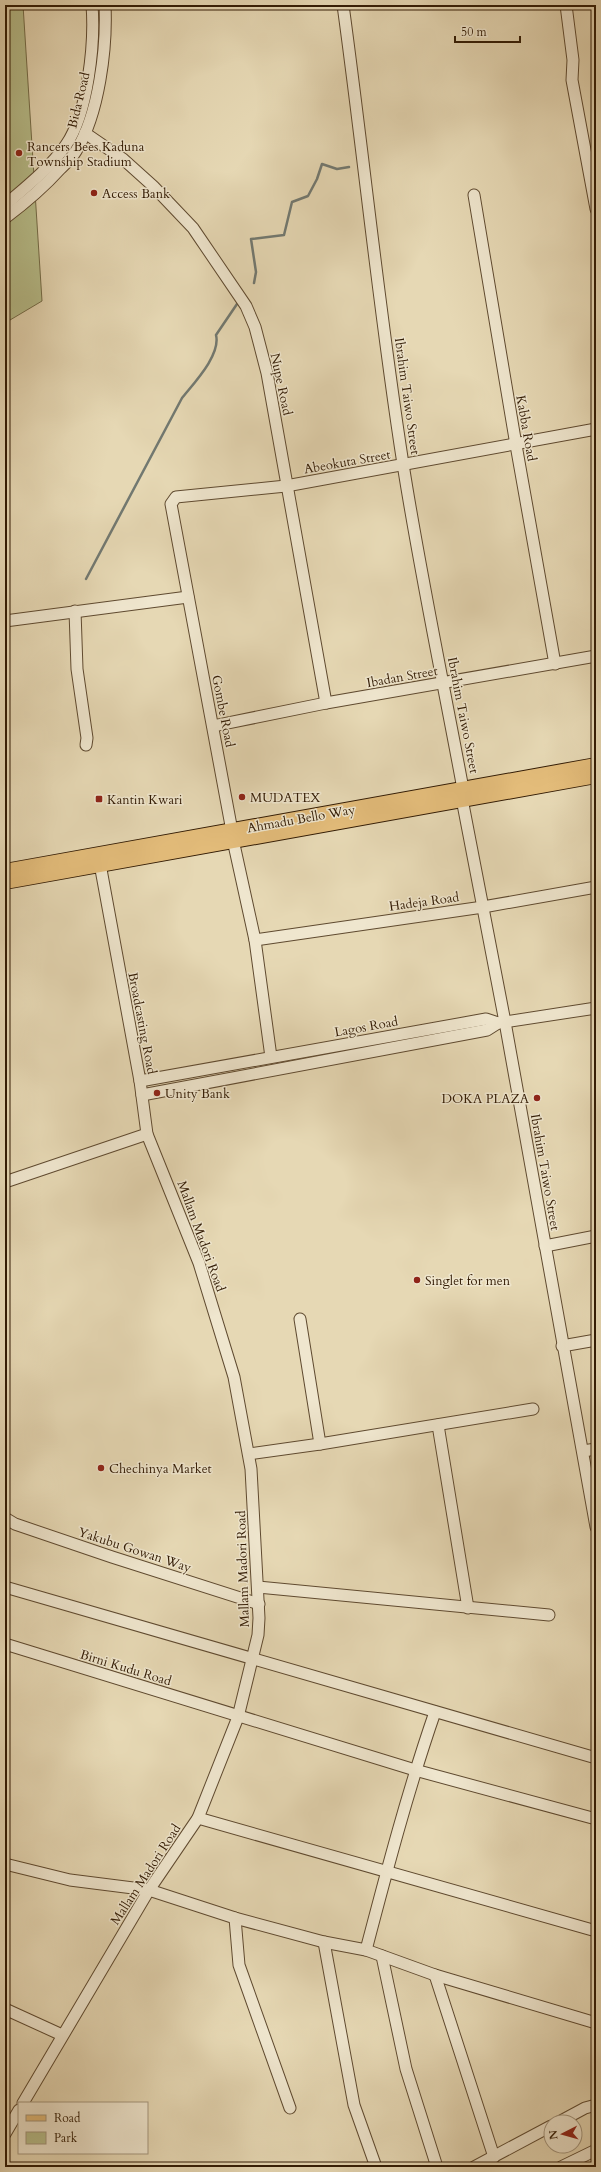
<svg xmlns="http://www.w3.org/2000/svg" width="601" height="2172" font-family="Cardo,serif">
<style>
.green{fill:#b7be8b;stroke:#746c48}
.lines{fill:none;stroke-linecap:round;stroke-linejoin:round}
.stream{stroke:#727971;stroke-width:2.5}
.minor-casing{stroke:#5f4a30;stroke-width:13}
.major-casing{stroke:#321b04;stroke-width:16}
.minor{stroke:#efe6ce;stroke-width:11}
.major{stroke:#e3bc7a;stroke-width:14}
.poi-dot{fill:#8f2418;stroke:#efe6ce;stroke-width:1.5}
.labels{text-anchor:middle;stroke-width:3;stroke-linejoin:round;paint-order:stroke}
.street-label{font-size:13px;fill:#321b04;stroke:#efe6ce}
.poi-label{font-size:13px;fill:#321b04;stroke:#efe6ce;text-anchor:start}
</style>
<rect width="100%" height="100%" fill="#e6d8b4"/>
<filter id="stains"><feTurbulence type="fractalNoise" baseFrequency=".005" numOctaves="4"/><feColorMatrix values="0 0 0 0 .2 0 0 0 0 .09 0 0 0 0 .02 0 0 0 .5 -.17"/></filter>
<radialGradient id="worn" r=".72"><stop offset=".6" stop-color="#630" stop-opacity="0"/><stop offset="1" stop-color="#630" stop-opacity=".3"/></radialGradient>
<!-- green -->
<polygon class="green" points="5,5 23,5 42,301 5,323"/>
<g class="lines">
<!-- stream -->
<g class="stream">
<polyline points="254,283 256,272 251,239 284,235 292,202 308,196 317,179 322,164 337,169 349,167"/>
<path d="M86 579 182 398C194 383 221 355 216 335L237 304"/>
</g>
<defs>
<g id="minor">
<path d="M343 5C364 158 379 311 403 464 420 572 443 681 463 789"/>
<polyline points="566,5 573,60 572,80 596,209"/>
<polyline points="85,133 123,159 153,186 193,228 246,306 255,327 267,373 326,703"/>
<polyline points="474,195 516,445 555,664"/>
<path d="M5 205C26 187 50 168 66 145 88 113 95 43 92 5"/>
<path d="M5 218C25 203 43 188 60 169 65 164 72 158 76 151 99 114 107 48 105 5"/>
<polyline points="75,611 77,669 87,738 86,745"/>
<polyline points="5,621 188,597"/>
<polyline points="213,726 326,703 596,656"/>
<polyline points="462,799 505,1022 596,1527"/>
<polyline points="232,831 171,504 176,497 286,486 596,429"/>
<polyline points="233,840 255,940 271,1057"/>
<polyline points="255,940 483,907 596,887"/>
<polyline points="140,1081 486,1019 498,1023 596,1008"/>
<polyline points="142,1095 487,1030 498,1023"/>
<polyline points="5,1182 147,1134"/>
<polyline points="545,1246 596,1236"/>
<polyline points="300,1319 320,1444"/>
<polyline points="562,1346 596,1340"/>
<polyline points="438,1425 468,1608"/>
<polyline points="583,1451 596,1449"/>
<polyline points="249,1454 320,1444 533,1409"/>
<polyline points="5,1518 15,1524 112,1557 259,1604"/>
<polyline points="5,1587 596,1758"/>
<polyline points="258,1587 549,1615"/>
<polyline points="5,1644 415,1770 596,1819"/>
<polyline points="198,1818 596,1931"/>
<path d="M5 1864 70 1880 149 1890 235 1918 324 1942 366 1950C387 1870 408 1790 435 1712"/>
<polyline points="235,1918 239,1965 290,2108"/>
<polyline points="324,1942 354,2105 376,2167"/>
<polyline points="366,1950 435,1975 596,2023"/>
<polyline points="382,1956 406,2069 437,2167"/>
<polyline points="435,1975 494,2157"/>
<polyline points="5,2009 62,2035"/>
<polyline points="23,2103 149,1890 198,1818 238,1717 258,1635 259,1618 251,1469 234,1377 199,1263 147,1134 140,1081 100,864"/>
<polyline points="559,2122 585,2108 596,2105"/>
<polyline points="5,2134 19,2110"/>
<polyline points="474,2167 551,2126"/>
<polyline points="561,2167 596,2150"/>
</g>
<g id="major">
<polyline points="5,871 596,765"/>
<polyline points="5,882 596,776"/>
</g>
</defs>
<!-- minor casing -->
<use href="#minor" class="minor-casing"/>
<!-- major casing -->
<use href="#major" class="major-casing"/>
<!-- minor -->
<use href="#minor" class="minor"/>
<!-- major -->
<use href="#major" class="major"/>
</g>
<!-- markers -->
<g class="poi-dot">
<circle cx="19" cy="153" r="4"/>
<circle cx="94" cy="193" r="4"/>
<circle cx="242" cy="797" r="4"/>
<rect x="95" y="795" width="8" height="8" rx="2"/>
<circle cx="157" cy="1093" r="4"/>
<circle cx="537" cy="1098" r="4"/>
<circle cx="417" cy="1280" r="4"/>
<circle cx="101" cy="1468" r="4"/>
</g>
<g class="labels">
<!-- street labels -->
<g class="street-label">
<text transform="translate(78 100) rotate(-76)" y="5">Bida Road</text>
<text transform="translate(282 384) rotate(78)" y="5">Nupe Road</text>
<text transform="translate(408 396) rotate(82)" y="5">Ibrahim Taiwo Street</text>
<text transform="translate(527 428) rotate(80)" y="5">Kabba Road</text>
<text transform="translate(347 461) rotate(-10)" y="5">Abeokuta Street</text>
<text transform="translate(402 676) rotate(-10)" y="5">Ibadan Street</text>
<text transform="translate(224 711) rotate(79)" y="5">Gombe Road</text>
<text transform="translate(464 715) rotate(79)" y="5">Ibrahim Taiwo Street</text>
<text transform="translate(301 818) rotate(-10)" y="5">Ahmadu Bello Way</text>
<text transform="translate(424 901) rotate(-8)" y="5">Hadeja Road</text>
<text transform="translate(143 1023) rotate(79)" y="5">Broadcasting Road</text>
<text transform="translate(366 1026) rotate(-10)" y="5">Lagos Road</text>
<text transform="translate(546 1172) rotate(80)" y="5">Ibrahim Taiwo Street</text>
<text transform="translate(202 1236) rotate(70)" y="5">Mallam Madori Road</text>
<text transform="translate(135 1549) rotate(18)" y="5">Yakubu Gowan Way</text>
<text transform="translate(242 1569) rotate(-92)" y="5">Mallam Madori Road</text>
<text transform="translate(126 1667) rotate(17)" y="5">Birni Kudu Road</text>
<text transform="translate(145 1874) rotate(-57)" y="5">Mallam Madori Road</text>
</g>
<!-- poi labels -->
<g class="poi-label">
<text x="27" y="151">Rancers Bees Kaduna<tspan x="27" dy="15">Township Stadium</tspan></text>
<text x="102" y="198">Access Bank</text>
<text x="250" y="802">MUDATEX</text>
<text x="107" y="804">Kantin Kwari</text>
<text x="165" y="1098">Unity Bank</text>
<text x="529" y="1103" text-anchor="end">DOKA PLAZA</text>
<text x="425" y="1285">Singlet for men</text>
<text x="109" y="1473">Chechinya Market</text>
</g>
</g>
<!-- margin -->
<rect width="601" height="2172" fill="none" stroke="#e6d8b4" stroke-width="20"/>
<rect x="6" y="6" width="589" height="2160" fill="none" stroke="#321b04" stroke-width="2"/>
<rect x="10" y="10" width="581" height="2152" fill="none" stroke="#321b04"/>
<!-- legend -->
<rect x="18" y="2102" width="130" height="52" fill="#efe6ce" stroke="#a3957d"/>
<rect x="26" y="2115" width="20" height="6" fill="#e3bc7a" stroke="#a3957d"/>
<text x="54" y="2122" font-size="12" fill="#321b04">Road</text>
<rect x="26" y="2132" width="20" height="12" fill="#b7be8b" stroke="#a3957d"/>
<text x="54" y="2142" font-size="12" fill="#321b04">Park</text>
<!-- north arrow -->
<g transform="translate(563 2134) rotate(264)"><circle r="19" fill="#efe6ce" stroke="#a3957d"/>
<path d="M0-3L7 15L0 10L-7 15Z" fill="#8f2418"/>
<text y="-6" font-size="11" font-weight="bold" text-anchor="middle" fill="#321b04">N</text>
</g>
<!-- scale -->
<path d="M455 36v6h65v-6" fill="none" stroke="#321b04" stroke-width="2"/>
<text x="461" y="36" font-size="12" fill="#321b04" stroke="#efe6ce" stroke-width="3" paint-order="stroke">50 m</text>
<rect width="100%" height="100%" filter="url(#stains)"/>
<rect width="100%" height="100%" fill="url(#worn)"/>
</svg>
